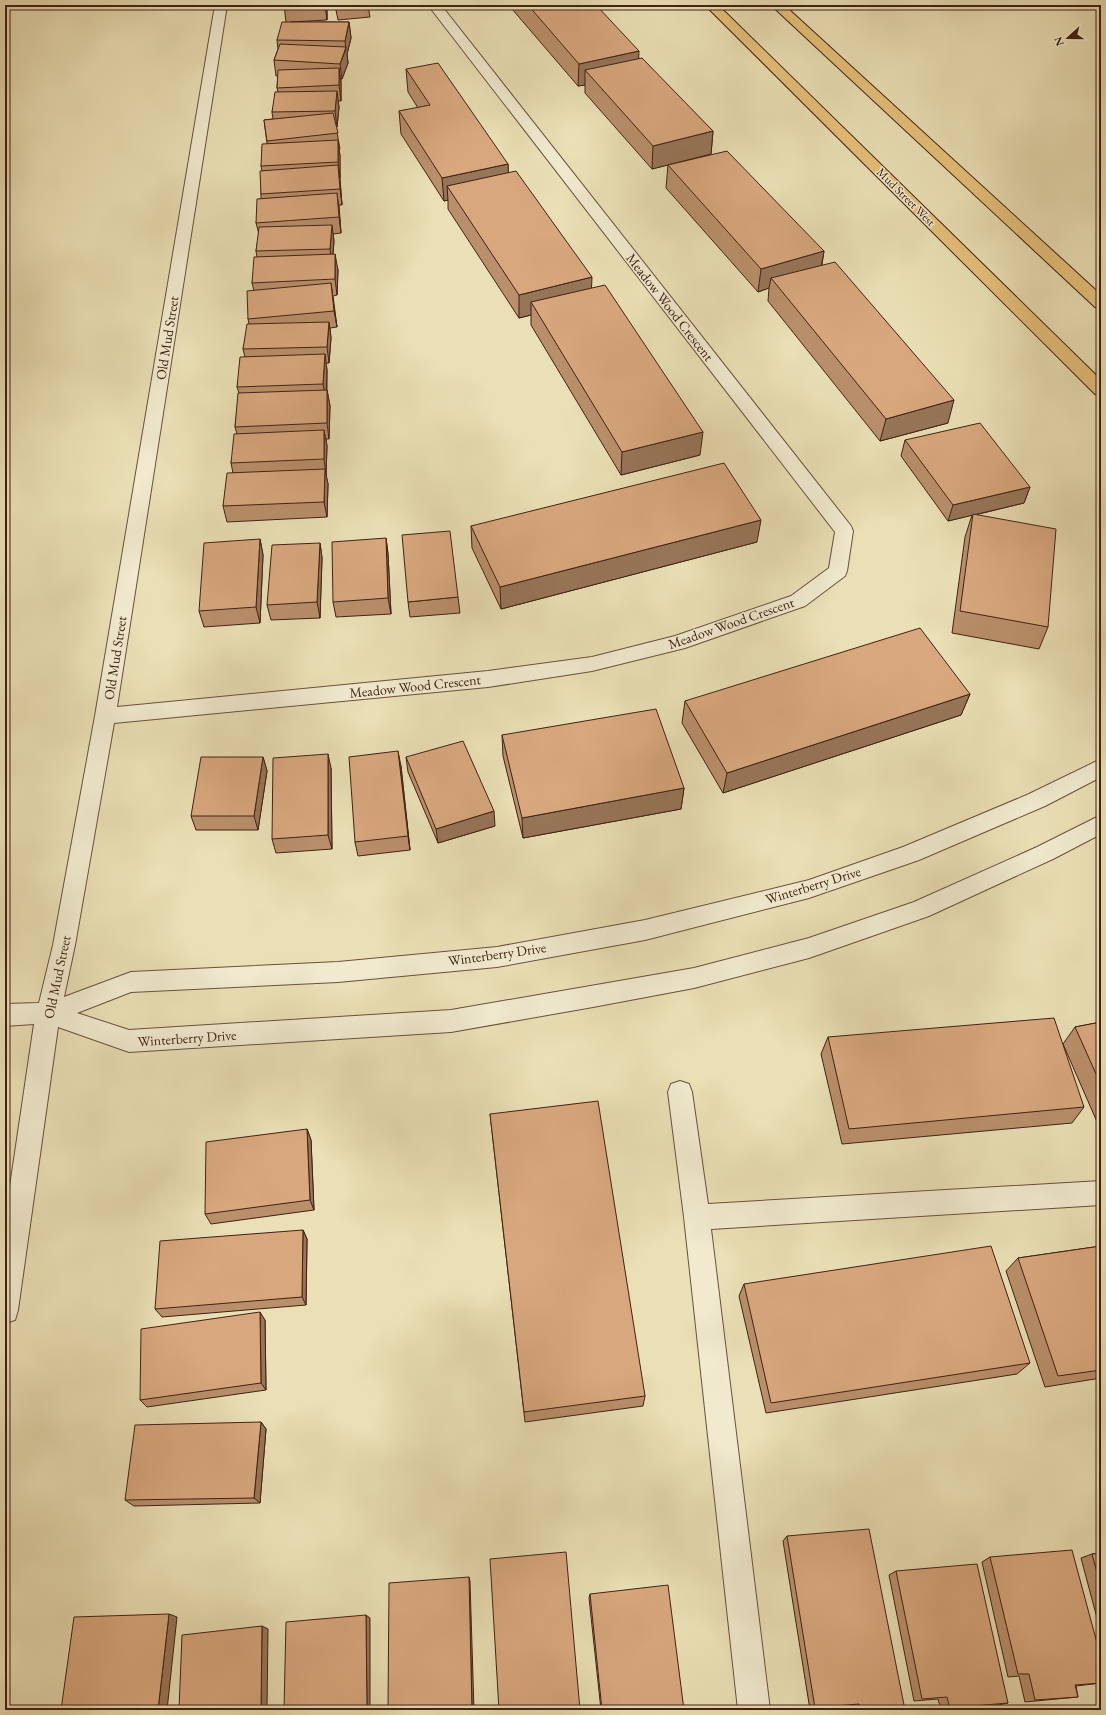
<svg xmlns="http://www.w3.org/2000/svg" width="1106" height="1715" font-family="'EB Garamond',serif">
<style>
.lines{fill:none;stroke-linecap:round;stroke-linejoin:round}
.minor-casing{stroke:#6a503c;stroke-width:2}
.major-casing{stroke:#402114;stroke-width:2}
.minor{fill:#f1eacf;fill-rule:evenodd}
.major{fill:#e5c07a;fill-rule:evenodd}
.wall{fill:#ba906c;stroke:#402114}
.shaded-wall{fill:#977558;stroke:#402114}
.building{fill:#d8a77e;stroke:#402114}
.labels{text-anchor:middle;stroke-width:3;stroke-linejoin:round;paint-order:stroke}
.far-street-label{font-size:12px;fill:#402114;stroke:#f1eacf}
.street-label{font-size:14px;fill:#402114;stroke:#f1eacf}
</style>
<rect width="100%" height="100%" fill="#eadfb5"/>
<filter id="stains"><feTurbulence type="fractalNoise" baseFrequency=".005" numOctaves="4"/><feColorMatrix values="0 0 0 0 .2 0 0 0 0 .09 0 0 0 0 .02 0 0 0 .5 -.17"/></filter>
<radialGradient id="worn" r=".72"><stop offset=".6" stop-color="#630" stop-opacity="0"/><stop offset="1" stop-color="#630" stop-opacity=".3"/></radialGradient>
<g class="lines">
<defs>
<g id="minor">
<polygon points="215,5 227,5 117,707 488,671 592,657 675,636 791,596 829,568 835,532 428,5 441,5 851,526 853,531 847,571 845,576 805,606 685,648 592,671 488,687 114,723 75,945 64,997 131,972 338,962 497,947 645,920 809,880 903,847 1029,794 1101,759 1101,777 1045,806 919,860 809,898 645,940 497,967 338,982 131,992 77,1013 129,1030 451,1010 694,968 809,938 914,902 1037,847 1101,815 1101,834 1053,859 929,916 809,958 694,988 593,1007 451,1032 129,1052 58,1027 18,1310 15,1320 5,1323 5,1220 34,1024 5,1026 5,1004 39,1003 53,945 95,716"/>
<polygon points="680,1081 689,1084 692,1092 708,1204 1101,1181 1101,1205 711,1229 770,1710 738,1710 684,1217 668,1092 671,1084"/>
</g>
<g id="major">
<polygon points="705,5 718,5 1101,380 1101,395 1095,394"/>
<polygon points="771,5 784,5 1101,295 1101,309 1095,307"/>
</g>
</defs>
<!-- minor casing -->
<use href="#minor" class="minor-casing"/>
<!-- major casing -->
<use href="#major" class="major-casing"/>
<!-- minor -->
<use href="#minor" class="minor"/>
<!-- major -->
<use href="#major" class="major"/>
</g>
<!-- wall -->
<g class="wall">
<polygon points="284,5 327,5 327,20 291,22 349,22 351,38 347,54 348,63 342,79 341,79 341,101 338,101 339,107 337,127 336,127 340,149 339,149 340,156 340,178 342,205 339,205 341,233 333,234 334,241 333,254 338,270 337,295 333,296 337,327 330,328 331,338 329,363 326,363 327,370 327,390 330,406 329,439 326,439 327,446 326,475 328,484 327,517 227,522 223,506 233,473 231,463 237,434 235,427 239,393 237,387 245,357 243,349 249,324 248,319 254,291 252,283 257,257 256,251 259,234 256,223 261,198 261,194 262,171 261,166 267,143 264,120 273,119 272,112 278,92 277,88 278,76 276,76 274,60 278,49 277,40 286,22"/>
<polygon points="335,5 368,5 370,17 338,20"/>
<polygon points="512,5 596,5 639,58 713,131 711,154 652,169 585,93 585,85 578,86 512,9"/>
<polygon points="406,69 508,164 508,172 592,288 700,455 621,475 531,325 531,315 519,318 448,209 448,200 444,201 401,134 399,111 418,108 408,92"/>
<polygon points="668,165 824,251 822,265 948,423 880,441 768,301 769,288 758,292 666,188"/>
<polygon points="905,440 1030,487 1024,503 975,515 1048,627 1039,649 952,633 965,537 972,515 948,521 901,456"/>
<polygon points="471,526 757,542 501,609 472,548"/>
<polygon points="386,538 388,554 391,614 336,617 333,602"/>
<polygon points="260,539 263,555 260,623 204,627 199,611"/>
<polygon points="320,543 322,558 320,618 271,620 267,605"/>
<polygon points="458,597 460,613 410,617 408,602"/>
<polygon points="970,694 961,715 723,793 682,723 685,701"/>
<polygon points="502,735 684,788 681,809 523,838 503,756"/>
<polygon points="263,757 267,771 258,830 196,830 191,816"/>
<polygon points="406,757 495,826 438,843 408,772"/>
<polygon points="401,766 410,850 358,856 355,842"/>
<polygon points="331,768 332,849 276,853 272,839"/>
<polygon points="1101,1022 1101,1131 1063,1044 1075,1027"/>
<polygon points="828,1037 1084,1107 1072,1123 842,1144 821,1054"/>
<polygon points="490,1114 645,1396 643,1406 525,1422"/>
<polygon points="307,1129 311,1140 314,1210 211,1224 205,1214"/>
<polygon points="303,1230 307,1239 306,1305 162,1317 155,1309"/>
<polygon points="1101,1246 1101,1378 1045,1387 1006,1271 1018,1258"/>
<polygon points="744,1284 1030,1363 1017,1374 766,1413 739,1296"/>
<polygon points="265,1320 266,1390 147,1407 140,1400"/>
<polygon points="261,1422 266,1429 260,1503 134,1506 125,1500"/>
<polygon points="787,1536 905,1710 854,1710 853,1706 810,1710 783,1541"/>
<polygon points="1101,1553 1101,1633 1081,1558 1092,1554"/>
<polygon points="990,1557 1101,1658 1101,1683 1076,1686 1078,1697 1067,1698 1025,1702 1019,1676 1008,1677 982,1562"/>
<polygon points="896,1571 1008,1703 998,1705 941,1710 938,1699 914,1701 889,1575"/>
<polygon points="590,1594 684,1710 601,1710 589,1598"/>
</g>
<!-- shaded-wall -->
<g class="shaded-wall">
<polygon points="325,5 327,5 327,20"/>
<polygon points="349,22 351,38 347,54 348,63 342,79 340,64 346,49 345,41"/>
<polygon points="639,51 638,73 585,70 585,85 578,86 579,64"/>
<polygon points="339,68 341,83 341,101 339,85"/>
<polygon points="337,91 339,107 337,127 335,111"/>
<polygon points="713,131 711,154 652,169 653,146"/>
<polygon points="338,140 340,156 340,178 338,162"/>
<polygon points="508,164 509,187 447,186 448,200 444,201 442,178"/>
<polygon points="338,165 340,181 342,205 340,189"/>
<polygon points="337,193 339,209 341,233 339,217"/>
<polygon points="332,225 334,241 332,265 330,249"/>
<polygon points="824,251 820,274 771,278 769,288 758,292 761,269"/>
<polygon points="335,254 338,270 337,295 335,279"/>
<polygon points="592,277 591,300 531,302 531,315 519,318 519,295"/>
<polygon points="331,283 333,300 337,327 334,311"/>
<polygon points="329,322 331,338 329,363 327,347"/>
<polygon points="325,354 327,370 326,400 323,384"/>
<polygon points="327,390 330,406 329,439 327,423"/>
<polygon points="954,400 948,423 880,441 886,419"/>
<polygon points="324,430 327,446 326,475 324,459"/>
<polygon points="703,432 700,455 621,475 622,452"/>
<polygon points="325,469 328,484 327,517 324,502"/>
<polygon points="1030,487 1024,503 948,521 953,505"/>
<polygon points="761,520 757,542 501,609 500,587"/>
<polygon points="386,538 388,554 391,614 388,598"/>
<polygon points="260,539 263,555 260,623 256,607"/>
<polygon points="320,543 322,558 320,618 317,602"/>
<polygon points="970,694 961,715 723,793 727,773"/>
<polygon points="398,751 401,766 410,850 408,836"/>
<polygon points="328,754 331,768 332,849 328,835"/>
<polygon points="263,757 267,771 258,830 254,816"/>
<polygon points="684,788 681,809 523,838 522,818"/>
<polygon points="494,811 495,826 438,843 436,829"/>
<polygon points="307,1129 311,1140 314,1210 310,1200"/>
<polygon points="303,1230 307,1239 306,1305 302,1297"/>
<polygon points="260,1312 265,1320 266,1390 261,1383"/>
<polygon points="261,1422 266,1429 260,1503 254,1498"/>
<polygon points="469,1577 470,1581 474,1710 472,1710"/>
<polygon points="169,1614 177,1617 167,1710 158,1710"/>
<polygon points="366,1615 370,1618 370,1710 367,1710"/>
<polygon points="262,1626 268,1629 267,1710 261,1710"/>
</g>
<!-- building -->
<g class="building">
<polygon points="284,5 325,5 283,6"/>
<polygon points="528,5 596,5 639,51 579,64"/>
<polygon points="282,22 349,22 345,41 277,40"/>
<polygon points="280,44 346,47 340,64 274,60"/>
<polygon points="642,58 713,131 653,146 585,70"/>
<polygon points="438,63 508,164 442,178 399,111 430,105 406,69"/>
<polygon points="339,68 339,85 277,88 278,70"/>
<polygon points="337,91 335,111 272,112 275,92"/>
<polygon points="333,113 338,133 267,141 264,120"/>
<polygon points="338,140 338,162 261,166 262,144"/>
<polygon points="727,151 824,251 761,269 668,165"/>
<polygon points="338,165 340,189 261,194 260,171"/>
<polygon points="516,171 592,277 519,295 447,186"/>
<polygon points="337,193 339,217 256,223 257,199"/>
<polygon points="332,225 330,249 256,251 259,227"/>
<polygon points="335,254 335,279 252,283 254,257"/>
<polygon points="835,262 954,400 886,419 771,278"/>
<polygon points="331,283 334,311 248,319 247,291"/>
<polygon points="605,285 703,432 622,452 531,302"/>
<polygon points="329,322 327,347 243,349 247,324"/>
<polygon points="325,354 323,384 237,387 240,357"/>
<polygon points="327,390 327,423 235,427 238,393"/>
<polygon points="980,423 1030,487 953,505 905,440"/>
<polygon points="324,430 324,459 231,463 234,434"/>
<polygon points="724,463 761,520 500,587 471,526"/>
<polygon points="325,469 324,502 223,506 227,473"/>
<polygon points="973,514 1056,529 1048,627 960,611"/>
<polygon points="450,531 458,597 408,602 402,535"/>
<polygon points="386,538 388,598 333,602 332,542"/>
<polygon points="260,539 256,607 199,611 204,543"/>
<polygon points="320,543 317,602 267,605 272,545"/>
<polygon points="920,628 970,694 727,773 685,701"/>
<polygon points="656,709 684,788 522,818 502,735"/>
<polygon points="463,741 494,811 436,829 406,757"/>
<polygon points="398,751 408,836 355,842 349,757"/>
<polygon points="328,754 328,835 272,839 273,758"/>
<polygon points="201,757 263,757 254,816 191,816"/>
<polygon points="1054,1018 1084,1107 849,1129 828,1037"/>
<polygon points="1101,1022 1101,1085 1075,1027"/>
<polygon points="598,1101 645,1396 524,1412 490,1114"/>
<polygon points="307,1129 310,1200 205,1214 206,1142"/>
<polygon points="303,1230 302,1297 155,1309 160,1241"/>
<polygon points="991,1246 1030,1363 771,1403 744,1284"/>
<polygon points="1101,1246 1101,1370 1058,1376 1018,1258"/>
<polygon points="260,1312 261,1383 140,1400 141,1329"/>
<polygon points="261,1422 254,1498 125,1500 135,1425"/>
<polygon points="869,1529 905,1710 860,1710 859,1704 815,1708 787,1536"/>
<polygon points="1072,1550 1101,1658 1101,1683 1075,1685 1078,1697 1035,1700 1029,1674 1018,1674 990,1557"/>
<polygon points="566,1552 580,1710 499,1710 490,1559"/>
<polygon points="1101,1553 1101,1587 1092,1554"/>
<polygon points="977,1564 1008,1703 950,1708 947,1697 922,1699 896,1571"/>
<polygon points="469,1577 472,1710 388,1710 389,1583"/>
<polygon points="668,1585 684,1710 602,1710 590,1594"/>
<polygon points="169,1614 158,1710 61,1710 74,1617"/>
<polygon points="366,1615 367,1710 284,1710 286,1622"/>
<polygon points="262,1626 261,1710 179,1710 182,1635"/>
</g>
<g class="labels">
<!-- far-street labels -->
<g class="far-street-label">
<text transform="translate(906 197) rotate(45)" y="4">Mud Street West</text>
</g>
<!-- street labels -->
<g class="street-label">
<text transform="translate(670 307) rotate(52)" y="5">Meadow Wood Crescent</text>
<text transform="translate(167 338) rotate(-81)" y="5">Old Mud Street</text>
<text transform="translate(731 623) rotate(-19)" y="5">Meadow Wood Crescent</text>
<text transform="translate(115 658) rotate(-81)" y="5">Old Mud Street</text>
<text transform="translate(415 686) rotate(-6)" y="5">Meadow Wood Crescent</text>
<text transform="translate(813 885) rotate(-17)" y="5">Winterberry Drive</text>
<text transform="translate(497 954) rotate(-8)" y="5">Winterberry Drive</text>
<text transform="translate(57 977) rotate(-78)" y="5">Old Mud Street</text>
<text transform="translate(187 1038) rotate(-4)" y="5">Winterberry Drive</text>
</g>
</g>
<!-- margin -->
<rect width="1106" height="1715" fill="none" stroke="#eadfb5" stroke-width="20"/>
<rect x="6" y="6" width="1094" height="1703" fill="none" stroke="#402114" stroke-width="2"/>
<rect x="10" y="10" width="1086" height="1695" fill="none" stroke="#402114"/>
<!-- north arrow -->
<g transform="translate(1068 38) rotate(249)" stroke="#f1eacf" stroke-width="3" paint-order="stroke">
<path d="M0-3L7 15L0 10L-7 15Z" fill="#402114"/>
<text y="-6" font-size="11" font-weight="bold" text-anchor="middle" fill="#402114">N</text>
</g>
<rect width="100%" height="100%" filter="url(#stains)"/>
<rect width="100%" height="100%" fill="url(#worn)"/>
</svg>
